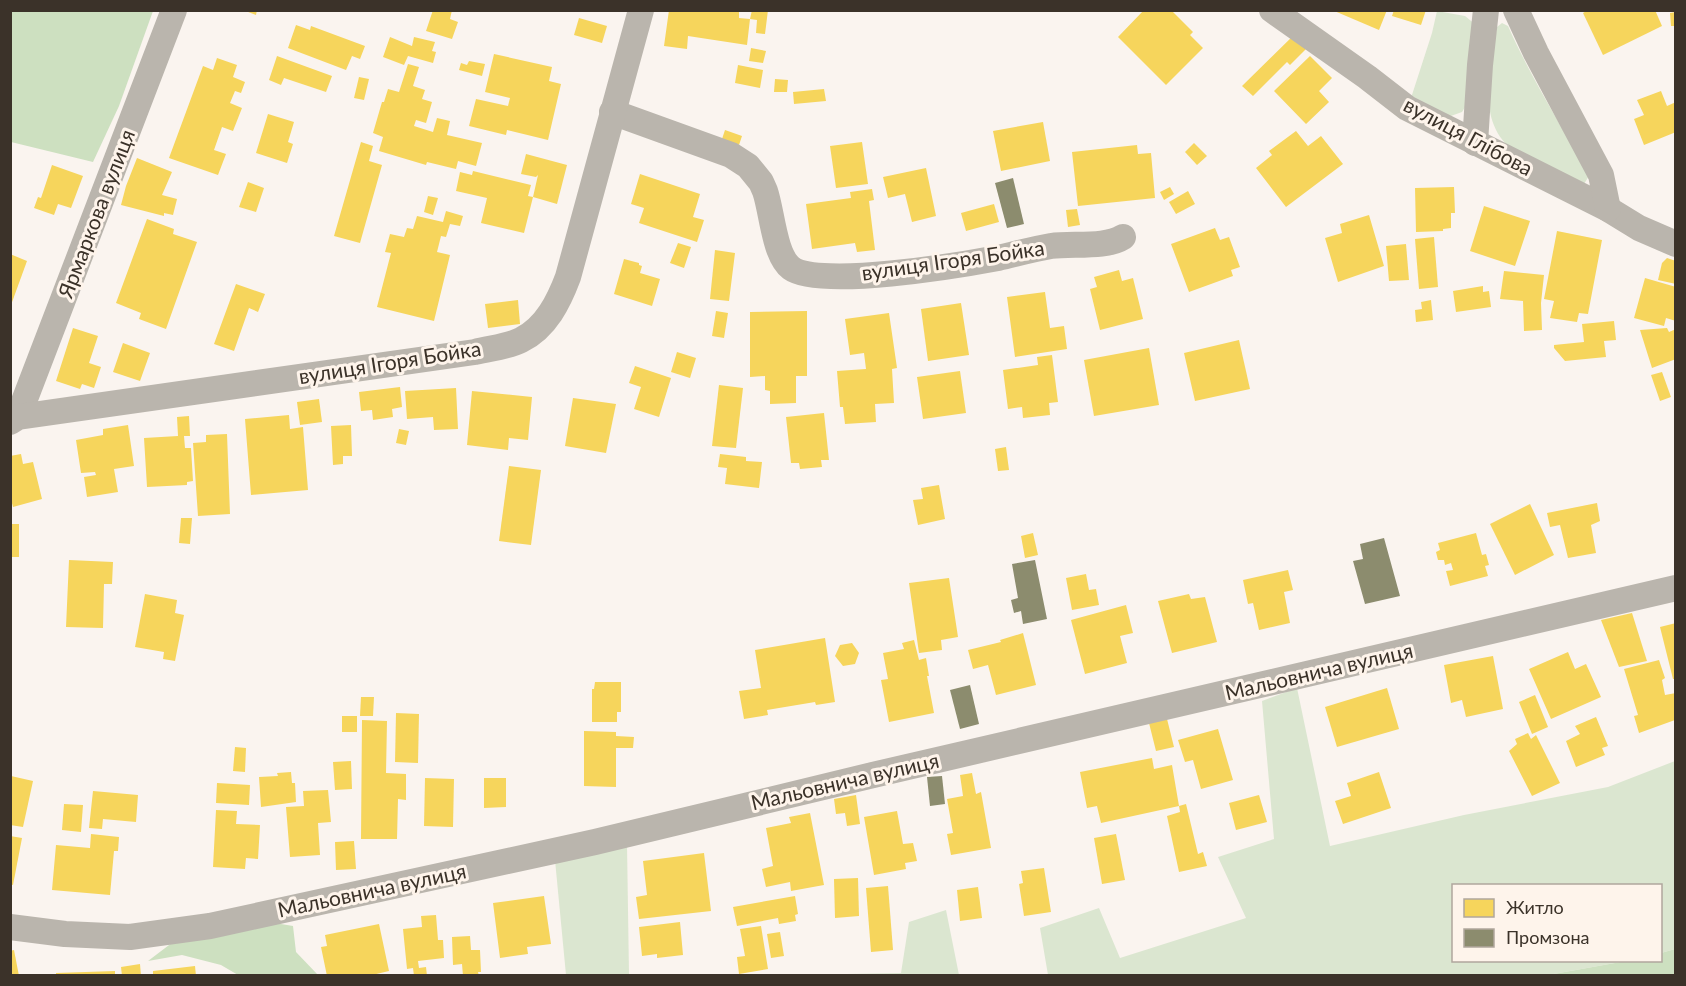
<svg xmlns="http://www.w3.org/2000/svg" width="1686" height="986" font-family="Lato,sans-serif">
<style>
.green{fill:#dbe6d0}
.forest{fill:#cde0c0}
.homes{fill:#f6d55c}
.industry{fill:#8c8c6e}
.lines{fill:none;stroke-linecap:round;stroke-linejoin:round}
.street{stroke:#bab5ad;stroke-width:26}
.labels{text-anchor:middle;stroke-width:6;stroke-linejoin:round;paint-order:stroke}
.street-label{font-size:21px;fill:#3b3229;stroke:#fef4eb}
</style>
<rect width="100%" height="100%" fill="#faf4ef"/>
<!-- green -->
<g class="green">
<polygon points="1437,11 1465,16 1476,25 1469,101 1462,112 1448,117 1411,98 1432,33"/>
<path d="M1502 23 1508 26C1531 78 1562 126 1589 176L1584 184C1563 174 1534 164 1516 152 1474 124 1491 69 1497 27Z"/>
<polygon points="1297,688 1330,846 1464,815 1608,787 1675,761 1675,949 1661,953 1660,886 1454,886 1454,960 1626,961 1548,975 1048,975 1040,928 1099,908 1120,958 1246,918 1218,857 1274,839 1262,701"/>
<polygon points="627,844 629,975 566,975 555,860"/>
<polygon points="946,910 959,975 792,975 901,973 909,922"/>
</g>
<!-- forest -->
<g class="forest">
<polygon points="11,10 153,11 119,106 93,162 11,142"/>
<polygon points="269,922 293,926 296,952 318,975 238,975 221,965 182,955 148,961 173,942"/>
<polygon points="1675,949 1675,975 1548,975 1626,961 1660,960 1661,953"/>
</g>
<!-- homes -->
<g class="homes">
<polygon points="243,10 257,10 256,15"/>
<polygon points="433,10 452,10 450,19 458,22 452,39 426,31"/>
<polygon points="669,10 725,10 739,12 739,18 750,19 747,45 688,36 687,49 664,46"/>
<polygon points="752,10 768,10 765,34 756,33 757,20 750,19"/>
<polygon points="1144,10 1171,10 1193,32 1190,35 1203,48 1166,85 1118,37"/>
<polygon points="1332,10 1387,10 1379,30"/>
<polygon points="1394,10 1426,10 1421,25 1392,16"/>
<polygon points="1588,10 1655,10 1662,26 1603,55 1583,13"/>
<polygon points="1676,12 1676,26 1671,26 1670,13"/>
<polygon points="579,18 607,26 602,43 574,35"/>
<polygon points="296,25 310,30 311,26 365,46 360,59 352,56 346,70 288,48"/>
<polygon points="1298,31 1311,44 1290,65 1287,62 1253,96 1242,86"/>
<polygon points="390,37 412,46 414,37 435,42 432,51 436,52 433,63 408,56 404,65 383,57"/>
<polygon points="751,48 766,51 763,63 749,61"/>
<polygon points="494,54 552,67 549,81 561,84 548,140 507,130 506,135 469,126 476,99 508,106 510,98 485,92"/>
<polygon points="277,56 332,76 326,92 284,78 281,85 269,80"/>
<polygon points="1310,56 1332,78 1319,91 1329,102 1306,124 1274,91"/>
<polygon points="217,58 237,65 233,77 245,82 241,93 235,91 230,103 242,108 233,131 222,127 214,150 226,154 218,175 169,158 203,66 213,70"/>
<polygon points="469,61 485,64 482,76 459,70 461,63 467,65"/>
<polygon points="408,64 419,67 413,86 425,90 422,99 432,102 426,123 416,120 414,126 433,132 437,118 450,121 447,135 482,143 476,166 458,161 456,169 427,162 426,165 379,151 383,137 373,133 382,102 384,102 388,89 399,92"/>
<polygon points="738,65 763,70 760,88 735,83"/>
<polygon points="359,77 369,79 364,100 354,98"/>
<polygon points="775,79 788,80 787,92 774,92"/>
<polygon points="824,89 826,101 794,104 793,92"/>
<polygon points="1661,91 1667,106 1676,102 1676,132 1644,145 1634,119 1644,115 1637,100"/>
<polygon points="268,114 294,122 288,142 293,144 287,163 256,153"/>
<polygon points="1043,122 1050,161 1001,171 993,131"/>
<polygon points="725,130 742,136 739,145 722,139"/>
<polygon points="1296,131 1308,146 1321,136 1343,164 1286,207 1256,168 1272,155 1269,151"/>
<polygon points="361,142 373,146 369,161 382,165 360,243 334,236"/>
<polygon points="862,142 868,184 836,188 830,146"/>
<polygon points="1194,143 1207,156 1197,165 1185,152"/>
<polygon points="1137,145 1138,154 1151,153 1155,198 1078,206 1072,152"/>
<polygon points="526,154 567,165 557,204 533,197 538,175 536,177 521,174"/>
<polygon points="137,158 172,172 162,195 177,199 173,215 164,213 164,216 121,205 126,186"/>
<polygon points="52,165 83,176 71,208 58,204 54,215 34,208 38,197 41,198"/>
<polygon points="926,168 936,216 912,222 905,194 888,198 883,177"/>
<polygon points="473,171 531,185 528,196 533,197 524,233 481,223 487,198 456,191 460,172 472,175"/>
<polygon points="640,174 700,194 693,217 704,220 697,242 639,223 644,208 631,204"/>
<polygon points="248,182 264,188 256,212 239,207"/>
<polygon points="1170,187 1174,194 1164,200 1160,192"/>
<polygon points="1454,187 1455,213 1451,213 1451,228 1443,229 1443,231 1416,232 1415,188"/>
<polygon points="872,189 874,200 869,201 875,250 857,252 855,243 812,249 806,204 851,198 850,192"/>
<polygon points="1188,191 1195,204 1176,214 1169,202"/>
<polygon points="428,196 438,198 433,215 424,212"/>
<polygon points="994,204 999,222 966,231 961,213"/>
<polygon points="1484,206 1530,221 1515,266 1470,251"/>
<polygon points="1077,209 1080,225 1068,227 1066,210"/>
<polygon points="446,211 463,216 460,226 450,224 446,237 441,236 437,252 450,255 434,321 377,307 391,253 385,252 390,234 404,237 407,228 413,229 417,216 443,222"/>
<polygon points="1369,215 1384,266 1338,282 1325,238 1342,233 1340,224"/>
<polygon points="147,219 174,229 173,234 197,242 166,329 139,319 141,313 116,303"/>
<polygon points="1215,228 1220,240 1229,237 1240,267 1231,270 1233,276 1189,292 1171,244"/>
<polygon points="1557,231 1602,240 1588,314 1579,313 1577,322 1550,318 1554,301 1544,299"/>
<polygon points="1434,237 1438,287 1419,289 1415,239"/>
<polygon points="678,243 691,247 684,268 670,263"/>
<polygon points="1406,244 1409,280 1389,281 1386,246"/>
<polygon points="715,250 735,253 729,301 710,299"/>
<polygon points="10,254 27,261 11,305 10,305"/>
<polygon points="1667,258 1676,261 1676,284 1658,280 1662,263"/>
<polygon points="624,259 639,263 639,265 642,266 640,273 660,279 652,306 614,294"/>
<polygon points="1119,270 1122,281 1133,278 1143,319 1100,330 1090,289 1097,287 1094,277"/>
<polygon points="1504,271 1544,275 1541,303 1542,330 1524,331 1523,301 1500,299"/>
<polygon points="1645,278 1676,287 1676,321 1666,318 1664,326 1634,318"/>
<polygon points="236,284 265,294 258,312 249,308 234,351 214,344"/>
<polygon points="1483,286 1483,292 1489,291 1491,307 1456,312 1453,291"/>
<polygon points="1045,292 1050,328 1064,326 1067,349 1015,357 1007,297"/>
<polygon points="518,300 520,324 488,328 485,304"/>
<polygon points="1431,300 1433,320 1416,322 1415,310 1422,309 1421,302"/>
<polygon points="961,303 969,355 928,361 921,309"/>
<polygon points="716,311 728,313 724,338 712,336"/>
<polygon points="807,311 807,376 796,376 796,403 770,404 770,391 765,390 765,376 750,377 750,312"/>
<polygon points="889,313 897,368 892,369 894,403 875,404 876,422 845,424 843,407 840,407 837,371 866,369 864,353 850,355 845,319"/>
<polygon points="1614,321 1616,340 1604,341 1606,357 1565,361 1554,348 1554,345 1584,342 1582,324"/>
<polygon points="73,328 98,336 89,363 101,367 94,388 82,384 80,389 56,381"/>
<polygon points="1667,328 1669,332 1676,329 1676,359 1652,368 1640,330"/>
<polygon points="1239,340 1250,389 1195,401 1184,353"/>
<polygon points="123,343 150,353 140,381 113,372"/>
<polygon points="1149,348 1159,405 1094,416 1084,360"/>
<polygon points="677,352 696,358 690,378 671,372"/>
<polygon points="1052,355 1058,402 1049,403 1050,415 1023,418 1022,407 1008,409 1003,370 1038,365 1037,357"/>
<polygon points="635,366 671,378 659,417 634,409 641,387 629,383"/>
<polygon points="960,371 966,413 923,419 917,377"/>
<polygon points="1662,372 1671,397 1660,401 1651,375"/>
<polygon points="719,385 743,388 736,448 712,446"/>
<polygon points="400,387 402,407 392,409 393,417 373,420 372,410 361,411 359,392"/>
<polygon points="456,388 458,429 434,430 433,417 407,419 405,391"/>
<polygon points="472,391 532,397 528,440 509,438 508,450 467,445"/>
<polygon points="573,398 616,404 606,453 565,446"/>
<polygon points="319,399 322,422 300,425 297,402"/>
<polygon points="824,413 829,460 821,460 822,467 800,469 799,463 791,463 786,417"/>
<polygon points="289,415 290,429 303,427 308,490 251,495 245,419"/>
<polygon points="189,416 190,436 184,436 185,448 191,448 193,481 187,482 187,485 147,487 144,438 178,436 177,417"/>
<polygon points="128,425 134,466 114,469 118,492 87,497 84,477 96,475 95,472 81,473 76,440 103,435 103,429"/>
<polygon points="351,425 352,456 343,456 343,464 333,465 331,426"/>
<polygon points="399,429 409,431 406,445 396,443"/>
<polygon points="227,434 230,514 198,516 193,443 206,442 206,435"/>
<polygon points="1006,447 1009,470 998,471 995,449"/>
<polygon points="21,454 23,464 33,462 42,499 13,507 10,496 10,456"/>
<polygon points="720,454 746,457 746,461 762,462 759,488 725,484 727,468 718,467"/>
<polygon points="509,466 541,470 531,545 499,541"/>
<polygon points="939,485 945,519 918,525 913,500 923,499 921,488"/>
<polygon points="1597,503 1600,521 1591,525 1596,553 1568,558 1560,525 1550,527 1547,513"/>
<polygon points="1530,504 1554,555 1515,575 1490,524"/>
<polygon points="181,518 192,518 190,544 179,543"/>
<rect x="10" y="524" width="9" height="33"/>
<polygon points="1033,533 1038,555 1025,558 1021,536"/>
<polygon points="1476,533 1482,555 1486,554 1489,565 1485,566 1488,576 1450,586 1446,571 1453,570 1451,563 1445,565 1444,560 1438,560 1436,552 1440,550 1438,543"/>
<polygon points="69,560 113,562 112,584 104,584 103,628 66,627"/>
<polygon points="1288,570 1293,590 1284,592 1290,623 1259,630 1253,603 1248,604 1243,580"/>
<polygon points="1086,574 1089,590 1096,589 1099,605 1072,610 1066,578"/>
<polygon points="949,578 958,637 941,640 942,650 919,653 909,583"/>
<polygon points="145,594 177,600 175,613 184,615 175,661 163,659 164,652 135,647"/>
<polygon points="1189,594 1191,599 1205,597 1217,642 1172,653 1158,601"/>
<polygon points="1126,605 1133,633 1120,636 1127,663 1085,674 1071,620"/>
<polygon points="1632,613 1647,661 1619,667 1601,620"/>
<polygon points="1676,623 1676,679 1673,679 1660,627"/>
<polygon points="1023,633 1036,685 996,695 988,665 973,669 968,650 1001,642 1000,640"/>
<polygon points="825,638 835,702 816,705 815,702 767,710 768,715 744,719 739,691 761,688 755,650"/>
<polygon points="914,640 919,660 926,658 929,676 927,676 934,713 889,722 881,680 888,679 883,653 904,649 902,643"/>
<polygon points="852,643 859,653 855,664 843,666 835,656 840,645"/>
<polygon points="1568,652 1575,669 1586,664 1601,697 1551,719 1529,669"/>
<polygon points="1493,656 1503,709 1466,717 1462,700 1451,703 1444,665"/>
<polygon points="1659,660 1665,678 1662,680 1665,695 1676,693 1675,720 1639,733 1634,716 1638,715 1624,669"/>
<polygon points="595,682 621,682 621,712 617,712 617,722 592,722 592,689 594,689"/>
<polygon points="1387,688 1399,729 1337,747 1325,707"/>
<polygon points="1535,695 1548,727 1532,734 1519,702"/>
<polygon points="361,697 374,697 373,716 360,716"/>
<polygon points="396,713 419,714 418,763 395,762"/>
<rect x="342" y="716" width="15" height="16"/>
<polygon points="1596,717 1608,746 1602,748 1605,755 1576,767 1566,741 1580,734 1575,726"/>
<polygon points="1167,719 1174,747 1156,751 1149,723"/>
<polygon points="362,720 387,721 386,773 406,774 406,800 398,799 397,839 361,839"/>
<polygon points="1218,729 1233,780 1201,789 1193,760 1185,762 1178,740"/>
<polygon points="584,731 616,732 616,736 634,737 633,748 616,748 616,787 584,786"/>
<polygon points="1528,733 1531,739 1536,735 1560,783 1532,796 1509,751 1517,744 1515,739"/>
<polygon points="235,747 246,748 245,772 233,771"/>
<polygon points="1152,758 1154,769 1172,765 1179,806 1186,804 1198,854 1203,852 1207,866 1179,872 1167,816 1180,812 1179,806 1101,823 1097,806 1087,808 1080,772"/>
<polygon points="351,761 352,789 335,790 333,762"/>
<polygon points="291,772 292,783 295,783 296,802 261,807 259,777 278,776 277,773"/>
<polygon points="1379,772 1391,808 1343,824 1335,801 1351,796 1347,783"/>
<polygon points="972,773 976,794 981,792 991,848 951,855 947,834 953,833 947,799 963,796 960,775"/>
<polygon points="11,776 33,781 23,827 10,825"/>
<polygon points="425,778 454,779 453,827 424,826"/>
<polygon points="484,778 506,778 506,807 484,808"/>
<polygon points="217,783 250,785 249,805 216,803"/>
<polygon points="328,790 331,822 318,823 320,855 290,857 286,807 304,806 303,791"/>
<polygon points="93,791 138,795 136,822 103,819 102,829 89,828"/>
<polygon points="856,795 860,824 847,826 845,813 836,814 834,799"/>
<polygon points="1259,795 1267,822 1236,830 1229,803"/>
<polygon points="64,804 83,805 81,832 62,830"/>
<polygon points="216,810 237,811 236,824 260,825 258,859 246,858 245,869 213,867"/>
<polygon points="897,811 903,844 913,843 917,861 905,863 906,869 874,875 864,817"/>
<polygon points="810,813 824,885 791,891 790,882 766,887 762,869 773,866 766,828 791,823 789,817"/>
<polygon points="91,834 119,837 118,851 114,851 110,895 52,890 56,845 90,848"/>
<polygon points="1116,834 1125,880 1102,884 1094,838"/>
<polygon points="10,836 22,838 13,885 10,884"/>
<polygon points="354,841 356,869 336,870 335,842"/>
<polygon points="704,853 711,911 639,919 636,897 647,895 643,861"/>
<polygon points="1044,868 1051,912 1024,916 1019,884 1023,883 1021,871"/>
<polygon points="858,878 859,916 835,918 834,879"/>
<polygon points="888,886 893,950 871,952 866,888"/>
<polygon points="978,887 982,918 960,921 957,890"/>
<polygon points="544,896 551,944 527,947 528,954 500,958 493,903"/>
<polygon points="795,896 798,914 795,915 796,921 779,924 778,918 737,926 733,907"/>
<polygon points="436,915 438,940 443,940 444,958 418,961 419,968 426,967 427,976 414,976 413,968 407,969 403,929 422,927 421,916"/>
<polygon points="680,922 683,955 657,958 657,954 642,956 639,927"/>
<polygon points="379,924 389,971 368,976 327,976 321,947 327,946 325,935"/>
<polygon points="761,926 768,969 739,974 737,957 745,956 740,929"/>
<polygon points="780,932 784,956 771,958 767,934"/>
<polygon points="470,936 471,950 480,950 481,972 478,972 479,976 463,976 462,964 453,965 452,937"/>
<polygon points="14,950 19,976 10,976 10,951"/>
<polygon points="140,964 141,976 122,976 121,967"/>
<polygon points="195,966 196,976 153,976 153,971"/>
<polygon points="115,971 115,976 56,976 56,973"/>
</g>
<!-- industry -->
<g class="industry">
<polygon points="1013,178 1024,224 1007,228 995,183"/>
<polygon points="1384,538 1400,596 1365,604 1353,561 1363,559 1360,544"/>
<polygon points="1035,560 1047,619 1023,624 1021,611 1014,613 1011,600 1018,598 1012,564"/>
<polygon points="970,685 979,724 960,729 950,690"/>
<polygon points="942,776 945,804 930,806 927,777"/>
</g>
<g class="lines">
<!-- street -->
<g class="street">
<polyline points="1272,10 1367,77 1407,108 1608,209 1639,228 1676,244"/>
<polyline points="1516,10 1536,53 1601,175 1608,209"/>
<path d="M612 112 731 155 748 166 761 182 765 191C772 211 774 255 791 268 819 289 961 265 998 258 1016 254 1033 249 1051 246 1072 243 1106 248 1123 237"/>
<polyline points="1475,143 1480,65 1486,10"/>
<polyline points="18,417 174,10"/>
<path d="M10 422 18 417 475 352C490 348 508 347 521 340 546 328 559 301 568 277L641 10"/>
<polyline points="10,927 65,934 130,937 210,926 595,842 873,775 1676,588"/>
</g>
</g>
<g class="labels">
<!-- street labels -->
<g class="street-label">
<text transform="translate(1468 137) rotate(28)" y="7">вулиця Глібова</text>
<text transform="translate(97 214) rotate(-69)" y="7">Ярмаркова вулиця</text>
<text transform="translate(953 261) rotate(-8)" y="7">вулиця Ігоря Бойка</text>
<text transform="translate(390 363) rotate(-9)" y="7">вулиця Ігоря Бойка</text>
<text transform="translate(1319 672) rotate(-13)" y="7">Мальовнича вулиця</text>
<text transform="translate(845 782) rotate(-13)" y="7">Мальовнича вулиця</text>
<text transform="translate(372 891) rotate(-12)" y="7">Мальовнича вулиця</text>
</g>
</g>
<!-- border -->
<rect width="1686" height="986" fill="none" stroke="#3b3229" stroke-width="24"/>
<!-- legend -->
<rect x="1452" y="884" width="210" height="78" fill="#fef4eb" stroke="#b0a69d" stroke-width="1.5"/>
<rect x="1464" y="899" width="30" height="18" fill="#f6d55c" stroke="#b0a69d" stroke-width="1.5"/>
<text x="1506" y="914" font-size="18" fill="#3b3229">Житло</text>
<rect x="1464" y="929" width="30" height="18" fill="#8c8c6e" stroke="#b0a69d" stroke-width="1.5"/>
<text x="1506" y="944" font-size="18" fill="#3b3229">Промзона</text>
</svg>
